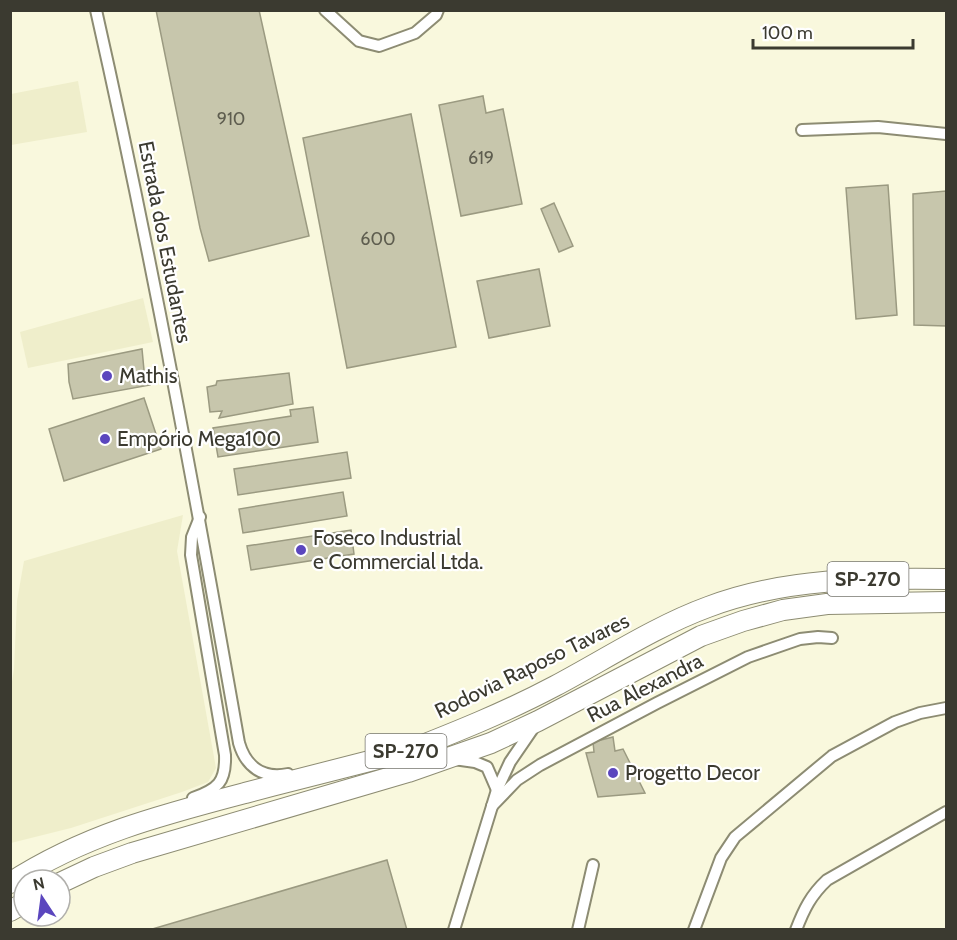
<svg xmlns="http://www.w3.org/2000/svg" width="957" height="940" font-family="Cabin,sans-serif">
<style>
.built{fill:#efeecb}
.building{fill:#c7c6ac;stroke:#9b9a81;stroke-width:1.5}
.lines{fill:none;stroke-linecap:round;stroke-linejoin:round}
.street-casing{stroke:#8d8c73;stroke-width:14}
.highway-casing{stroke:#8d8c73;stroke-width:22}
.street{stroke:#fff;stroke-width:10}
.highway{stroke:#fff;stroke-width:20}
.poi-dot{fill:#5b46be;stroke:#fff;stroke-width:2}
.labels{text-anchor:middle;stroke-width:4.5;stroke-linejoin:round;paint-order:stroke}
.number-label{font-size:18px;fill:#5e5d4f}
.shield{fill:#fff;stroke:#76756e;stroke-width:1.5}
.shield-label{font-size:20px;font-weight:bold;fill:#3b3a30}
.street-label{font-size:21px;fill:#3b3a30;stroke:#fff}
.poi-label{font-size:21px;fill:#3b3a30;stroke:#fff;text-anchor:start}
</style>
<rect width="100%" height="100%" fill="#f9f8dd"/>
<!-- built -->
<g class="built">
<polygon points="78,81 87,132 11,145 11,94"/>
<polygon points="143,298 153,342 28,368 20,332"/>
<polygon points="183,515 177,551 216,768 208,782 182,792 71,828 11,843 11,688 14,669 17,601 24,561"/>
</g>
<!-- building -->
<g class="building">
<polygon points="156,10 259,10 309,236 209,261 200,228"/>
<polygon points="483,96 486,113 503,109 522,204 461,216 439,105"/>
<polygon points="411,114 456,347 347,368 303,138"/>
<polygon points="888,185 897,315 856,319 846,188"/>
<polygon points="946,191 946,326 914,325 913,194"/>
<polygon points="554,203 573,246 559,252 541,209"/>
<polygon points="539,269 550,326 489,338 477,281"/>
<polygon points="142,349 144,370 150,385 73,399 69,382 68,364"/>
<polygon points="289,373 293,404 219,418 222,411 210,412 207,387 216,385 217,381"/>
<polygon points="144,398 161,449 64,481 49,429"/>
<polygon points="313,407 318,442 218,457 213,428 291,416 290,410"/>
<polygon points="347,452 351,478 238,495 234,469"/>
<polygon points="343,492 347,516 243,533 239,509"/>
<polygon points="351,530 354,554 251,570 247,546"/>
<polygon points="613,737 615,751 623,749 645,793 598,797 586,753 594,752 593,742"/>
<polygon points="387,860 407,930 149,930"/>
</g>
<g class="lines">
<defs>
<g id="street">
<path d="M96 10C151 253 196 498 239 743 246 767 263 779 288 774"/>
<polyline points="325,10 359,41 379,46 415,33 436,15 438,10"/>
<polyline points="802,130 878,127 946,134"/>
<polyline points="454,759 475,762 487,767 497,790"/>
<path d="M193 798C218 789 226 782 225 755L191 555 192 537 200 517"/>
<polyline points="492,806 517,780 540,765 657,703 748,657 800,639 818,637 832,638"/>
<polyline points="454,930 497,790 510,762 534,727"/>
<polyline points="578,930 593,865"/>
<polyline points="694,930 721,858 735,837 832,756 895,722 920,713 946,708"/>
<path d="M796 930C804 909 811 895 827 880L946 812"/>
</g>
<g id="highway">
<path d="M10 883C84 835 161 815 245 793 298 779 351 766 405 752 456 732 506 712 555 686 604 660 656 626 708 607 784 578 867 578 946 579"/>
<polyline points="60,883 94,867 132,853 408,772 491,743 538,721 701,636 743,621 783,610 827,604 946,602"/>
<polyline points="10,911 24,903"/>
</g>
</defs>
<!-- street casing -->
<use href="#street" class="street-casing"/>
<!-- highway casing -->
<use href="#highway" class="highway-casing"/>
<!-- street -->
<use href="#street" class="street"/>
<!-- highway -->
<use href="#highway" class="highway"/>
</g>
<!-- markers -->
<g class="poi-dot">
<circle cx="107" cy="376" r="6"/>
<circle cx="105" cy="439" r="6"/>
<circle cx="301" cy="550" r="6"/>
<circle cx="613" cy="773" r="6"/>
</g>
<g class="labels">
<!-- number labels -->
<g class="number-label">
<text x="231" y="125">910</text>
<text x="481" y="164">619</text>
<text x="378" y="245">600</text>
</g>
<!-- shield labels -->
<g class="shield">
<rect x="827.5" y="562" width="81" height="34" rx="4.5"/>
<rect x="365.5" y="734" width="81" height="34" rx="4.5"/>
</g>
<g class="shield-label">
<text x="868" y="586">SP-270</text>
<text x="406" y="758">SP-270</text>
</g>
<!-- street labels -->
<g class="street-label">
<text transform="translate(165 242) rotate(79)" y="7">Estrada dos Estudantes</text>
<text transform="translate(532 666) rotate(-26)" y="7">Rodovia Raposo Tavares</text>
<text transform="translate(645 688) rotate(-27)" y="7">Rua Alexandra</text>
</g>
<!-- poi labels -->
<g class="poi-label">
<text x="119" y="383">Mathis</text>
<text x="117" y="446">Empório Mega100</text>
<text x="313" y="545">Foseco Industrial<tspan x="313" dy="24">e Commercial Ltda.</tspan></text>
<text x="625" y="780">Progetto Decor</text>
</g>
</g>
<!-- border -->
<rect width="957" height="940" fill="none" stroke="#3b3a30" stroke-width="24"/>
<!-- north arrow -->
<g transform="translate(42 898) rotate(347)"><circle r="28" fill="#ffffff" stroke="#b1b0ac" stroke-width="1.5"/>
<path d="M0-4.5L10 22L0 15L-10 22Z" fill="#5b46be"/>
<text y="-9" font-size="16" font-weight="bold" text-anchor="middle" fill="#3b3a30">N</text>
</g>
<!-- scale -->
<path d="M753 39v9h160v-9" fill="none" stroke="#3b3a30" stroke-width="3"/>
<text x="762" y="39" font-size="18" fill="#3b3a30" stroke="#ffffff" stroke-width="4.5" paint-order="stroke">100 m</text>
</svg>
